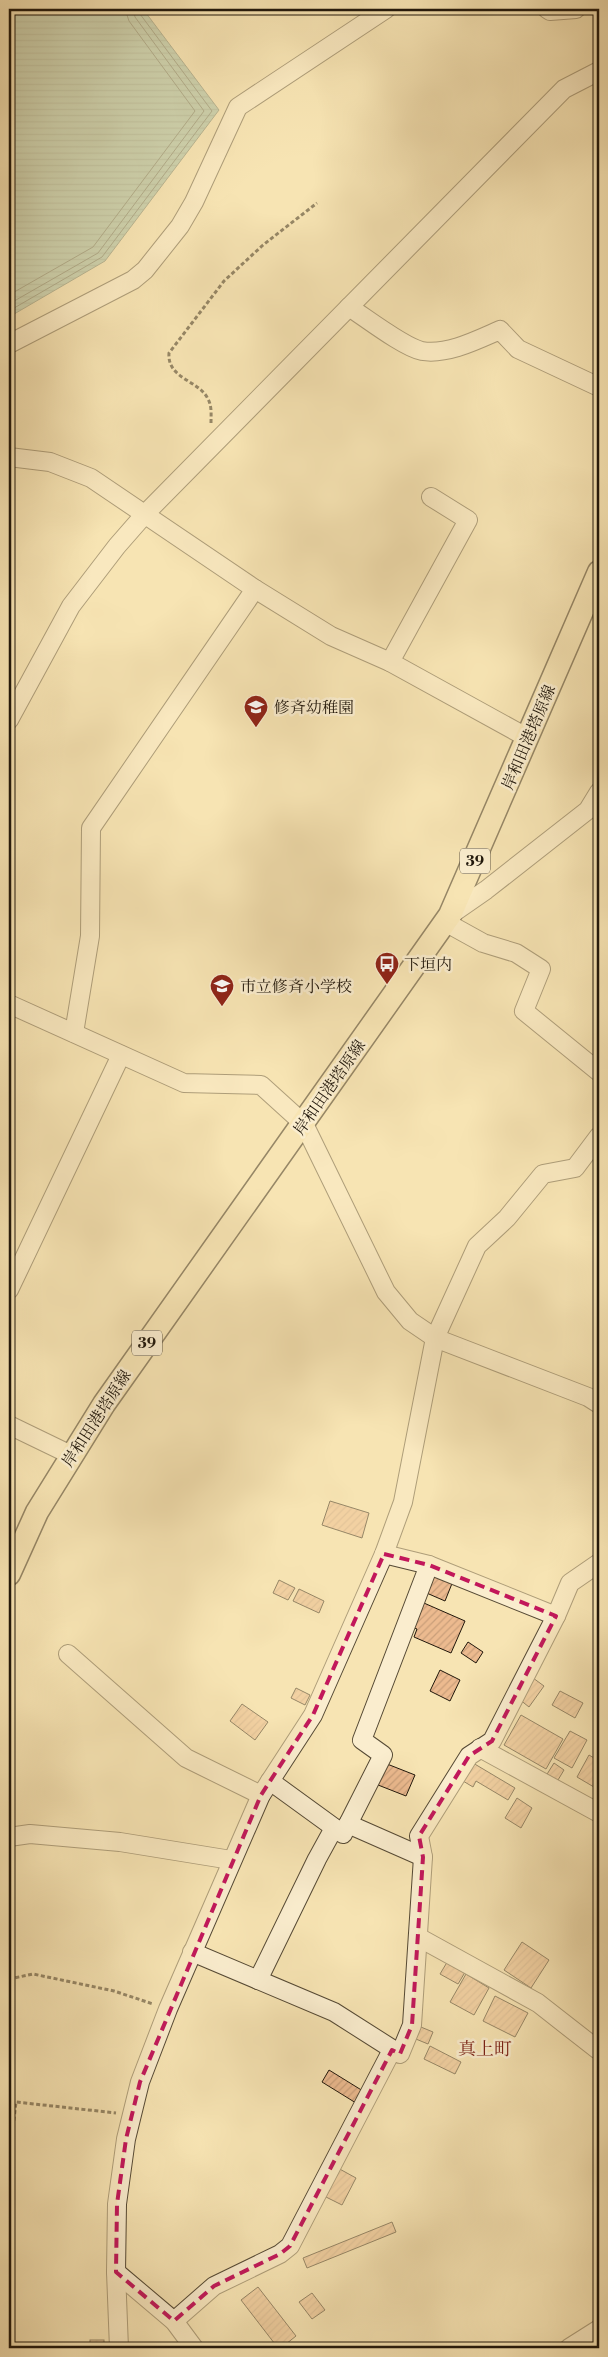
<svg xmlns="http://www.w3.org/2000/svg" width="608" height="2357" font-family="'Libre Bodoni','Noto Serif JP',serif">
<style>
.water{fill:url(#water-rules);stroke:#6c7c6a}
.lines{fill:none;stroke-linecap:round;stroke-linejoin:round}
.shore{stroke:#5f6b5a;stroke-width:1}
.building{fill:url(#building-hatch);stroke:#20170b}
.minor-casing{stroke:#564a35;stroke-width:20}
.major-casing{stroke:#20170b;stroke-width:25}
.path{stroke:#20170b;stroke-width:3;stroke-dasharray:4 2.5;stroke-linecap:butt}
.minor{stroke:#faedce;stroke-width:18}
.major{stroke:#f7e4b3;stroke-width:22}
.marked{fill:none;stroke:#c2185b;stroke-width:4;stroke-dasharray:10 6;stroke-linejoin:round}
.labels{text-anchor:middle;stroke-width:5;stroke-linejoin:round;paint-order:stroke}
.shield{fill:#faedce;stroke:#615746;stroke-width:1}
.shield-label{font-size:15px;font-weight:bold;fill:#20170b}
.poi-label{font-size:16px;fill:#20170b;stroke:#faedce;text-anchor:start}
.street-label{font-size:16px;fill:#20170b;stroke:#faedce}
.neighbourhood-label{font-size:18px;fill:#7a1f14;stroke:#faedce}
</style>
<defs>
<pattern id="water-rules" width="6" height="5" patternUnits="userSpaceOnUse" patternTransform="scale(1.25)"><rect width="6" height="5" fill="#9ebfa9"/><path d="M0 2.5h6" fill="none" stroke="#88a390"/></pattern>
<pattern id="building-hatch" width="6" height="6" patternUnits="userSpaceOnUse" patternTransform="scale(1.25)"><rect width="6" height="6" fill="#ecba8f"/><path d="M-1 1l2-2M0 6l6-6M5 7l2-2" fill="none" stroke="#ca9f7a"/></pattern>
</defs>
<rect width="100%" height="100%" fill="#f7e4b3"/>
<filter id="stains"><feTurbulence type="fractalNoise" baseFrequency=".004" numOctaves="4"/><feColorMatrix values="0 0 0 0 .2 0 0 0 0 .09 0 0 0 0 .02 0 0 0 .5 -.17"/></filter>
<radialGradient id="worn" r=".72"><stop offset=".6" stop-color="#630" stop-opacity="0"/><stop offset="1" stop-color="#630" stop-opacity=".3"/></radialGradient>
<!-- water -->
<polygon class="water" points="9,9 143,9 219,110 105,261 9,317"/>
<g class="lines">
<!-- shore -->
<g class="shore">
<polyline points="9,295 93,247 195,111 129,21 125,9"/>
<polyline points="9,304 98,253 204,111 135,17 133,9"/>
<polyline points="9,311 102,257 212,111 140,14 139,9"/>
</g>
</g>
<!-- building -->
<g class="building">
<polygon points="330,1501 369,1513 362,1538 322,1525"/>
<polygon points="431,1571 453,1581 445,1601 422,1591"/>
<polygon points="279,1580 295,1588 288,1600 273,1593"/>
<polygon points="299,1589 324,1601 319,1613 293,1601"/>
<polygon points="417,1600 465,1621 451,1653 414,1637 417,1629 406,1625"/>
<polygon points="468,1642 483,1652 476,1663 461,1653"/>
<polygon points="440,1670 460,1680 450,1701 430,1691"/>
<polygon points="533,1678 544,1686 529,1707 519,1699"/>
<polygon points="296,1688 310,1695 305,1705 291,1698"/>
<polygon points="560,1691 583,1703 575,1718 552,1705"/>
<polygon points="242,1704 268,1722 255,1740 230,1721"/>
<polygon points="521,1715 563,1739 546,1769 504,1745"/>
<polygon points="570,1731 587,1740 572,1768 554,1758"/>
<polygon points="589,1755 599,1761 599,1790 577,1777"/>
<polygon points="382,1762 415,1775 406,1796 373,1783"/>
<polygon points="473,1763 515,1788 508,1800 476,1781 473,1787 463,1781"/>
<polygon points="554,1763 564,1770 555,1785 544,1779"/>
<polygon points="517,1798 532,1808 521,1828 505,1818"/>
<polygon points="522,1942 549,1960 531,1988 504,1970"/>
<polygon points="449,1959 467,1969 458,1984 440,1974"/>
<polygon points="466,1974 489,1988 474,2015 450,2002"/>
<polygon points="495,1996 528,2013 515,2037 483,2021"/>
<polygon points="416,2025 433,2032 428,2044 411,2037"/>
<polygon points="430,2046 461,2062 455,2074 424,2059"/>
<polygon points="329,2070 363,2091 356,2103 322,2082"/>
<polygon points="336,2167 356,2178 342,2205 322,2195"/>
<polygon points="392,2222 396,2232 307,2268 303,2258"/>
<polygon points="258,2287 296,2336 281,2348 278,2348 241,2300"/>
<polygon points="312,2293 325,2310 312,2319 299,2302"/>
<rect x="90" y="2340" width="14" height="8"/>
</g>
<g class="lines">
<defs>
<g id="minor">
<polyline points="547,9 550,11 576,9"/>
<path d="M349 307C366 318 405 348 422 351 448 355 477 340 500 330L518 349 599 387"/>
<polyline points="9,344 133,280 145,270 180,226 194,202 238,107 386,9"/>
<polyline points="9,457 50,462 91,478 255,589 331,636 390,662 528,738"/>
<polyline points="390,662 468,520 431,497"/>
<polyline points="9,720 71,606 117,546 145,514 564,89 599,71"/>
<polyline points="450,915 486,890 588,810 599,792"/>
<polyline points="445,922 483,943 516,953 541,969 524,1011 599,1072"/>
<polyline points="9,1004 184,1083 261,1085 304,1124 386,1292 410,1321 435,1338 588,1397 599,1404"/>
<polyline points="74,1033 90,936 91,828 255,589"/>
<polyline points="9,1290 121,1055"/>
<polyline points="9,1425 71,1455"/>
<polyline points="384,1554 429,1565 556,1616"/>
<polyline points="68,1654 186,1758 261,1795"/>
<polyline points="480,1748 599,1813"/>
<polyline points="270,1781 343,1834 383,1755 362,1740 429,1565"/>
<polyline points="348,1824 423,1857"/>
<polyline points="9,1837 30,1834 120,1842 231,1860"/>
<polyline points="418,1937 538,2003 598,2050"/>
<polyline points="192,1952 334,2012 400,2054 412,2025 423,1857 419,1836 469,1756 492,1741 556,1616 570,1583 599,1563"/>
<polyline points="258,1980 317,1859 334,1828"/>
<polyline points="116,2272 174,2321 194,2348"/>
<polyline points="174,2321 214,2286 280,2254 290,2246 392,2050"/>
<polyline points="119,2348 116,2272 117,2204 126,2139 140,2082 168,2009 261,1795 313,1715 384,1554 403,1502 435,1338 477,1246 507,1218 543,1174 575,1168 599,1136"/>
<polyline points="569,2348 599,2329"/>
</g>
<polyline id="major" points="9,1574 37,1512 104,1404 450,915 599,572"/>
</defs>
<!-- minor casing -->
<use href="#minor" class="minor-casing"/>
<!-- major casing -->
<use href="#major" class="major-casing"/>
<!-- path -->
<g class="path">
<path d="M211 423C211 415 212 406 208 399 199 380 167 379 169 353L224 281 263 245 317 203"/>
<polyline points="9,1979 33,1974 114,1991 153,2004"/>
<polyline points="9,2137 12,2137 16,2102 116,2113"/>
</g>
<!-- minor -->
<use href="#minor" class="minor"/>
<!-- major -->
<use href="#major" class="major"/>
</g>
<!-- marked area -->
<path d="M0 0H608V2357H0ZM384 1554 429 1565 556 1616 492 1741 469 1756 419 1836 423 1857 412 2025 400 2054 392 2050 290 2246 280 2254 214 2286 174 2321 116 2272 117 2204 126 2139 140 2082 261 1795 313 1715Z" fill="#f7e4b3" fill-opacity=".55" fill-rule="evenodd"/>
<path class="marked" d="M384 1554 429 1565 556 1616 492 1741 469 1756 419 1836 423 1857 412 2025 400 2054 392 2050 290 2246 280 2254 214 2286 174 2321 116 2272 117 2204 126 2139 140 2082 261 1795 313 1715Z"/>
<!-- icons -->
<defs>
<symbol id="school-pin" viewBox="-11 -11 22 30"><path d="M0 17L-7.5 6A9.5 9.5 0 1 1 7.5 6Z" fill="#8f2418" stroke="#faedce"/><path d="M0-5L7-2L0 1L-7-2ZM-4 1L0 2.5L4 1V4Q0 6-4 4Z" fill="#fff"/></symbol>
<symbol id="bus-pin" viewBox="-11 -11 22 30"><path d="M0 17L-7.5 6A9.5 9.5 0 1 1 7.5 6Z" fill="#8f2418" stroke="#faedce"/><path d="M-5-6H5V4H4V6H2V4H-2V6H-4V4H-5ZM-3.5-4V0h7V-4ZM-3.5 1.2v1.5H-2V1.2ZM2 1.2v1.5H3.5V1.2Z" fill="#fff"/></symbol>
</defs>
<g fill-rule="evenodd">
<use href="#school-pin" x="242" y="693" width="28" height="38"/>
<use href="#bus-pin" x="373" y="950" width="28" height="38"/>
<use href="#school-pin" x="208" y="972" width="28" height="38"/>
</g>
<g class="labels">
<!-- shield labels -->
<g class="shield">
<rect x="460" y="848.5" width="30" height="25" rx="4"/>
<rect x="132" y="1330.5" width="30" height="25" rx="4"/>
</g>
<g class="shield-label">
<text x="475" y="866">39</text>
<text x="147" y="1348">39</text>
</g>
<!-- poi labels -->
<g class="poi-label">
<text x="274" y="713">修斉幼稚園</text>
<text x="404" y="970">下垣内</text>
<text x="240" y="992">市立修斉小学校</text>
</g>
<!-- street labels -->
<g class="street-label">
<text transform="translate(528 737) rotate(-67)" y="6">岸和田港塔原線</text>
<text transform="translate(329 1087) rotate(-55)" y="6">岸和田港塔原線</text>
<text transform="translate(96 1418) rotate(-57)" y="6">岸和田港塔原線</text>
</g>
<!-- neighbourhood labels -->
<g class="neighbourhood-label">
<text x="485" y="2055">真上町</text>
</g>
</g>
<!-- margin -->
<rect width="608" height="2357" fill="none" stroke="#f7e4b3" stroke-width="30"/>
<rect x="10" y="10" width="588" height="2337" fill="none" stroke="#20170b" stroke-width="2.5"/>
<rect x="15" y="15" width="578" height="2327" fill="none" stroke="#20170b"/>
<rect width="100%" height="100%" filter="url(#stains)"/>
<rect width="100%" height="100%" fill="url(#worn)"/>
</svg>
